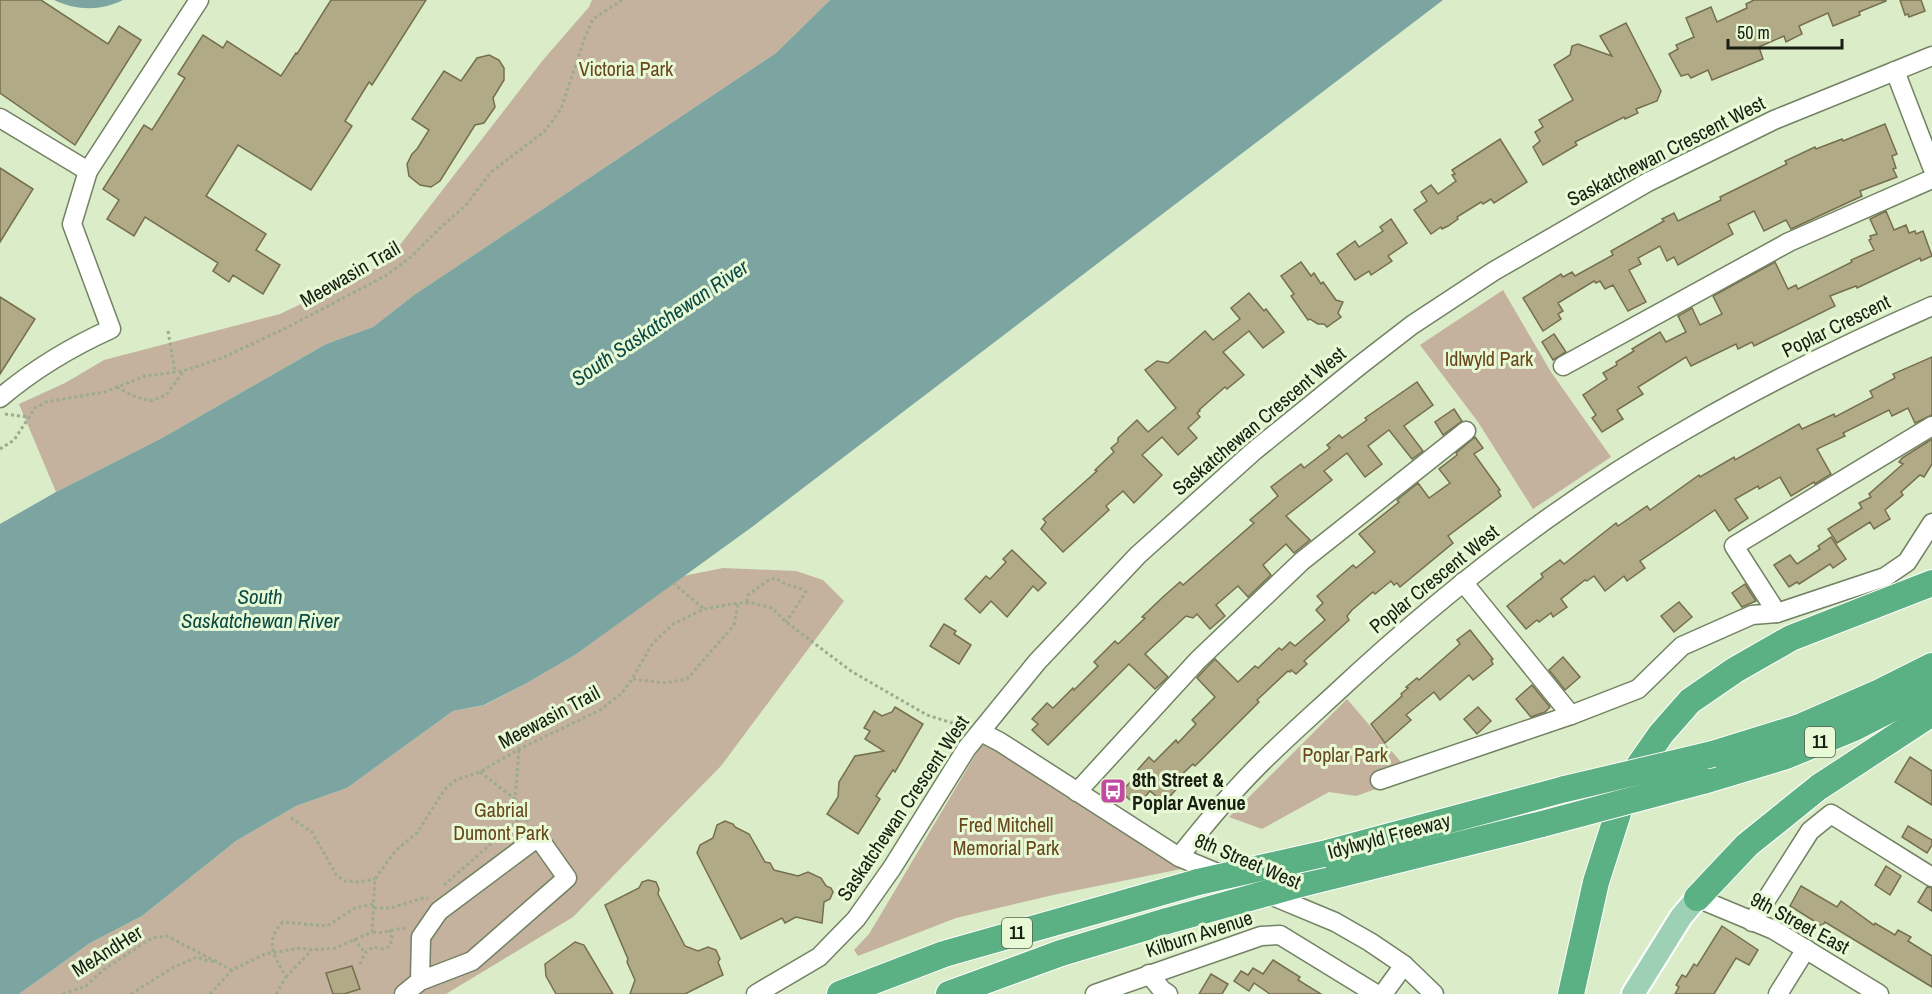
<svg xmlns="http://www.w3.org/2000/svg" width="1932" height="994" font-family="'Archivo Narrow',sans-serif">
<style>
.green{fill:#c4b29f}
.water{fill:#7ca5a1}
.building{fill:#b0aa86;stroke:#766f4e;stroke-width:1.5}
.lines{fill:none;stroke-linecap:round;stroke-linejoin:round}
.minor-casing{stroke:#728262;stroke-width:21}
.major-casing{stroke:#fff;stroke-width:26}
.highway-casing{stroke:#fff;stroke-width:28}
.path{stroke:#9caa8e;stroke-width:3;stroke-dasharray:3 3;stroke-linecap:butt}
.minor{stroke:#fff;stroke-width:18}
.major{stroke:#9dd0b5;stroke-width:22}
.highway{stroke:#5bb183;stroke-width:26}
.highway-bridge-casing{stroke:#fff;stroke-width:28;stroke-linecap:butt}
.highway-bridge{stroke:#5bb183;stroke-width:26}
.labels{text-anchor:middle;stroke-width:6;stroke-linejoin:round;paint-order:stroke}
.shield{fill:#e8f9d6;stroke:#56604d;stroke-width:1.5}
.shield-label{font-size:18px;font-weight:bold;fill:#181e12}
.park-label{font-size:20px;fill:#69471c;stroke:#e8f9d6}
.street-label{font-size:20px;fill:#181e12;stroke:#e8f9d6}
.poi-label{font-size:20px;font-weight:bold;fill:#181e12;stroke:#e8f9d6;text-anchor:start}
.water-label{font-size:21px;font-style:italic;fill:#0a4945;stroke:#e8f9d6}
</style>
<rect width="100%" height="100%" fill="#dbecc9"/>
<!-- green -->
<g class="green">
<polygon points="592,0 830,0 776,53 414,295 373,327 326,344 162,438 56,492 19,404 65,383 104,360 280,314 386,263 543,60 589,7"/>
<polygon points="1503,290 1551,372 1611,457 1533,509 1478,422 1420,345"/>
<polygon points="723,568 796,571 823,580 844,601 721,766 573,917 446,994 19,994 90,943 142,916 236,841 296,806 347,788 453,711 485,705 527,683 575,655 683,576"/>
<polygon points="1347,699 1413,776 1356,796 1329,792 1262,829 1229,817"/>
<polygon points="983,742 1191,867 1053,895 956,918 858,956 854,950 869,934 881,914"/>
</g>
<!-- water -->
<g class="water">
<path d="M54 0H123C101 11 77 11 54 0Z"/>
<polygon points="830,0 1443,0 752,527 575,655 527,683 484,705 453,711 347,788 296,806 236,841 142,916 90,943 19,994 0,994 0,524 56,492 162,438 326,344 373,327 414,295 776,53"/>
</g>
<!-- building -->
<g class="building">
<polygon points="0,0 41,0 108,44 119,26 141,40 75,145 0,93"/>
<polygon points="331,0 426,0 372,85 369,82 345,121 352,126 311,190 238,145 206,196 266,234 256,250 280,265 263,294 233,275 229,282 213,271 218,263 145,217 134,236 107,219 119,200 103,189 144,125 152,130 185,78 178,74 203,35 223,48 227,41 281,76 296,53 297,54"/>
<polygon points="1754,0 1886,0 1886,1 1859,12 1860,15 1833,26 1828,13 1799,26 1802,34 1786,42 1784,36 1759,47 1763,59 1712,80 1708,70 1691,78 1688,74 1681,76 1669,54 1678,49 1676,45 1694,37 1686,18 1711,7 1717,22 1747,8 1746,4"/>
<polygon points="1900,0 1921,0 1925,11 1909,17 1908,14 1905,15"/>
<polygon points="1626,23 1661,91 1657,101 1636,109 1638,113 1625,119 1624,117 1575,142 1577,145 1543,165 1533,147 1540,141 1535,132 1543,127 1539,120 1573,100 1554,65 1570,55 1572,46 1578,44 1612,56 1600,36"/>
<polygon points="489,55 499,60 504,68 504,80 493,98 495,107 484,123 475,125 440,181 431,187 420,185 409,176 407,164 412,154 417,149 429,130 412,119 444,71 461,81 477,58"/>
<polygon points="1885,124 1897,154 1892,156 1896,168 1893,169 1897,177 1860,191 1862,196 1791,229 1786,220 1764,231 1754,211 1728,224 1733,234 1678,265 1674,257 1667,261 1660,246 1638,258 1641,264 1629,270 1646,302 1628,311 1613,285 1605,289 1600,281 1596,283 1594,281 1558,303 1563,311 1558,314 1561,319 1543,331 1523,298 1561,274 1563,277 1572,272 1575,276 1613,255 1611,251 1664,221 1662,219 1674,213 1678,221 1721,200 1720,197 1787,164 1785,161 1815,147 1816,149 1842,139 1843,141"/>
<polygon points="1500,139 1527,182 1494,203 1491,199 1483,204 1481,202 1457,217 1458,219 1448,226 1442,229 1441,227 1431,234 1414,210 1427,201 1421,192 1431,185 1438,194 1456,181 1452,175 1455,174 1452,170"/>
<polygon points="0,168 33,189 0,242"/>
<polygon points="1886,211 1894,230 1906,225 1909,233 1915,231 1916,234 1923,231 1932,256 1921,261 1920,258 1857,288 1856,286 1830,296 1835,306 1754,346 1752,342 1738,349 1736,344 1691,366 1686,357 1638,387 1643,394 1617,410 1623,419 1602,432 1592,418 1596,415 1583,395 1607,379 1603,373 1617,365 1616,362 1634,351 1632,349 1660,332 1666,342 1686,332 1678,316 1692,308 1700,325 1722,314 1713,296 1775,262 1788,289 1796,285 1798,289 1852,262 1851,260 1874,250 1869,240 1871,239 1870,236 1877,234 1870,219"/>
<polygon points="1391,219 1407,243 1388,256 1392,261 1371,275 1369,271 1355,280 1337,254 1355,241 1359,247 1383,231 1380,227"/>
<polygon points="1301,262 1311,276 1314,273 1321,284 1323,282 1336,300 1343,302 1338,313 1341,317 1327,327 1324,324 1318,324 1310,319 1308,320 1291,296 1294,294 1281,276"/>
<polygon points="1249,293 1264,311 1266,309 1284,332 1263,348 1249,331 1223,352 1244,375 1227,389 1225,387 1199,410 1200,411 1197,413 1200,417 1188,428 1197,438 1178,455 1162,437 1142,455 1162,475 1134,503 1123,491 1106,506 1109,510 1063,552 1041,529 1046,522 1043,519 1097,471 1095,470 1114,452 1111,448 1118,442 1118,438 1137,420 1148,432 1176,408 1145,370 1157,361 1168,363 1205,331 1213,340 1240,319 1231,308"/>
<polygon points="0,297 35,319 0,374"/>
<polygon points="1554,334 1566,352 1553,360 1542,342"/>
<polygon points="1932,357 1932,415 1915,423 1908,408 1892,416 1889,410 1843,433 1845,436 1817,449 1831,474 1815,484 1814,482 1791,496 1780,477 1759,489 1758,486 1735,499 1748,518 1729,531 1715,510 1640,561 1645,568 1627,581 1624,576 1605,591 1594,576 1587,581 1585,580 1561,599 1567,607 1553,617 1551,613 1539,622 1537,620 1526,629 1507,606 1543,577 1541,574 1560,560 1564,564 1616,523 1618,526 1647,506 1650,510 1699,475 1700,477 1734,457 1735,460 1799,424 1802,429 1834,414 1835,417 1873,397 1870,391 1895,378 1893,374"/>
<polygon points="1417,382 1433,405 1404,426 1423,451 1412,459 1389,430 1368,446 1382,464 1365,477 1347,453 1324,471 1332,480 1286,516 1310,540 1294,553 1286,544 1263,565 1271,575 1248,597 1238,586 1216,605 1225,616 1210,629 1197,614 1193,618 1186,616 1145,654 1168,677 1155,689 1129,664 1048,745 1032,730 1038,724 1032,719 1047,703 1053,708 1073,688 1074,690 1098,666 1094,662 1115,641 1118,644 1145,618 1142,617 1164,596 1180,582 1183,585 1254,523 1250,520 1278,496 1271,487 1301,464 1304,468 1330,448 1327,445 1339,435 1342,438 1367,420 1365,418"/>
<polygon points="1454,409 1462,421 1443,435 1435,422"/>
<polygon points="1475,437 1483,448 1474,454 1500,490 1498,491 1501,496 1448,536 1453,543 1400,587 1397,583 1394,585 1391,581 1375,594 1373,592 1352,610 1347,616 1349,620 1304,661 1307,664 1296,674 1291,670 1290,672 1288,671 1257,700 1259,702 1195,766 1193,764 1175,781 1180,785 1164,803 1150,791 1137,806 1121,792 1135,777 1133,775 1149,757 1154,762 1176,740 1178,743 1196,724 1192,720 1215,697 1197,678 1206,668 1215,659 1238,682 1255,666 1258,668 1279,648 1282,650 1290,642 1295,646 1325,620 1316,610 1323,603 1317,596 1353,565 1356,568 1375,552 1359,534 1399,502 1397,500 1418,483 1429,498 1450,483 1439,469 1457,455 1456,453"/>
<polygon points="1932,439 1932,464 1924,477 1920,475 1901,492 1903,495 1885,510 1890,519 1874,529 1870,522 1837,543 1828,529 1862,508 1859,503 1871,497 1869,494 1903,464 1899,462 1902,458"/>
<polygon points="1831,537 1846,559 1833,568 1830,564 1799,584 1797,582 1789,587 1774,565 1790,555 1797,564 1820,549 1818,546"/>
<polygon points="1012,550 1046,583 1038,591 1033,586 1007,617 991,601 980,613 965,599 986,576 990,579 1006,562 1003,559"/>
<polygon points="1745,584 1756,601 1742,607 1732,593"/>
<polygon points="1679,602 1692,617 1674,632 1661,616"/>
<polygon points="944,624 956,631 954,634 971,645 959,664 930,646"/>
<polygon points="1470,630 1493,659 1491,660 1493,664 1473,680 1469,675 1440,700 1434,692 1406,715 1411,720 1385,743 1371,724 1402,696 1401,694 1408,688 1406,687 1417,678 1419,680 1460,644 1457,640"/>
<polygon points="1563,657 1580,677 1565,690 1549,670"/>
<polygon points="1532,685 1550,707 1545,712 1531,717 1516,699"/>
<polygon points="895,707 923,724 895,772 893,770 876,796 880,799 858,834 827,814 838,797 839,782 855,756 884,751 865,739 870,731 864,728 874,711 882,716 892,712"/>
<polygon points="1478,707 1491,721 1477,734 1464,719"/>
<polygon points="1910,757 1932,771 1932,805 1895,782"/>
<polygon points="725,821 733,824 735,827 749,834 765,862 770,863 774,870 798,876 808,872 821,878 826,886 831,888 833,892 830,899 824,902 822,923 796,917 785,923 782,918 741,939 697,853 700,845 713,838 717,825"/>
<polygon points="1908,826 1932,840 1932,845 1927,853 1902,837"/>
<polygon points="1886,866 1901,876 1890,895 1875,885"/>
<polygon points="648,880 656,882 659,889 658,894 685,946 698,951 708,947 716,950 720,959 718,962 723,975 685,994 630,994 635,980 627,962 628,959 605,905 639,888 642,882"/>
<polygon points="1801,886 1837,907 1841,901 1874,925 1875,923 1895,935 1898,930 1911,937 1908,941 1932,956 1932,987 1825,922 1822,926 1790,906"/>
<polygon points="1927,887 1932,888 1932,911 1918,902"/>
<polygon points="1722,926 1758,950 1749,965 1736,958 1714,994 1675,994 1679,987 1676,985 1682,975 1686,977 1694,964 1697,966"/>
<polygon points="575,942 584,945 613,994 556,994 546,976 545,964"/>
<polygon points="1273,960 1300,977 1298,980 1321,994 1270,994 1254,983 1249,991 1234,981 1241,971 1248,975 1253,968 1263,974"/>
<polygon points="352,966 360,989 344,994 333,994 326,973"/>
<polygon points="1211,974 1228,984 1222,994 1199,994"/>
</g>
<g class="lines">
<defs>
<g id="minor">
<polyline points="1895,71 1932,167"/>
<path d="M0 118 88 171 72 224 111 329C71 347 33 370 0 398"/>
<polyline points="88,171 199,0"/>
<polyline points="1563,366 1789,242 1932,179"/>
<polyline points="1463,582 1571,715"/>
<polyline points="1777,613 1734,546 1932,426"/>
<polyline points="981,732 1000,742 1179,857 1335,922 1370,942 1404,965 1434,994"/>
<polyline points="1380,780 1571,715 1638,689 1682,646 1752,615 1777,613 1885,577 1907,562 1932,523"/>
<polyline points="1077,792 1198,660 1302,561 1466,431"/>
<path d="M1179 857C1205 824 1231 793 1260 764 1285 739 1311 716 1336 693 1443 593 1559 502 1687 429 1766 383 1848 343 1932 306"/>
<polyline points="1697,898 1774,930 1879,994"/>
<polyline points="1752,922 1810,831 1831,814 1932,877"/>
<polyline points="1149,974 1162,990 1168,994"/>
<polyline points="404,994 420,981 472,961 567,878 538,837 439,911 421,937 420,981"/>
<polyline points="756,994 819,957 856,919 892,868 967,748 1037,662 1106,589 1138,555 1254,451 1359,366 1412,325 1494,271 1648,182 1774,120 1932,56"/>
<polyline points="1095,994 1261,936 1280,935 1376,994"/>
<polyline points="1383,994 1404,965"/>
<polyline points="1778,994 1806,949"/>
</g>
<polyline id="major" points="1633,994 1681,917 1697,898"/>
<g id="highway">
<polyline points="1713,754 1800,727 1880,692 1932,666"/>
<polyline points="1703,781 1786,756 1854,728 1932,688"/>
<polyline points="1323,854 1565,789"/>
<polyline points="1293,886 1542,824"/>
<polyline points="1697,898 1747,845 1819,787 1932,713"/>
<polyline points="840,994 944,954 1198,882"/>
<polyline points="949,994 1061,953 1167,921"/>
<polyline points="1571,994 1596,882 1619,810 1638,767 1661,734 1690,701 1735,670 1791,638 1932,583"/>
</g>
</defs>
<!-- minor casing -->
<use href="#minor" class="minor-casing"/>
<!-- major casing -->
<use href="#major" class="major-casing"/>
<!-- highway casing -->
<use href="#highway" class="highway-casing"/>
<!-- path -->
<g class="path">
<polyline points="168,331 175,372"/>
<polyline points="117,387 131,395 150,401 166,395 183,372"/>
<polyline points="5,414 28,417"/>
<polyline points="0,449 14,440 35,408 46,402 105,392 145,376 183,371 222,358 286,328 385,276 411,257 440,228 466,205 491,172 545,131 561,109 585,37 593,19 622,0"/>
<polyline points="673,583 704,609"/>
<path d="M747 602 748 595 770 579 776 578C789 589 794 583 806 592L786 622"/>
<polyline points="633,679 664,683 687,679 734,625 738,603"/>
<polyline points="519,750 515,799 529,823"/>
<polyline points="480,772 515,799"/>
<polyline points="291,818 312,832 337,876 345,881 359,882 375,879"/>
<polyline points="444,885 523,816"/>
<polyline points="374,908 391,908 423,898 428,898"/>
<path d="M373 932C385 934 395 928 407 928"/>
<polyline points="354,939 365,953"/>
<polyline points="360,964 365,953 373,947 383,949 390,946 392,938 390,930"/>
<polyline points="286,977 311,951"/>
<polyline points="63,994 86,986 103,970 152,938 167,936 232,970"/>
<polyline points="131,994 172,968 197,957 208,961 217,962"/>
<polyline points="210,994 232,970 265,954 301,948 312,950 335,948 372,932 375,879 396,850 417,833 445,789 456,780 480,772 519,749 600,710 622,693 632,679 652,644 673,624 704,609 738,603 752,603 772,608 786,622 851,671 927,715 965,727"/>
<path d="M276 994 286 977C275 957 263 942 283 922L327 926 355 908 374 904"/>
</g>
<!-- minor -->
<use href="#minor" class="minor"/>
<!-- major -->
<use href="#major" class="major"/>
<!-- highway -->
<use href="#highway" class="highway"/>
<defs>
<g id="highway-bridge">
<polyline points="1565,789 1713,754"/>
<polyline points="1542,824 1703,781"/>
<polyline points="1198,882 1323,854"/>
<polyline points="1167,921 1293,886"/>
</g>
</defs>
<!-- highway-bridge casing -->
<use href="#highway-bridge" class="highway-bridge-casing"/>
<!-- highway-bridge -->
<use href="#highway-bridge" class="highway-bridge"/>
</g>
<!-- icons -->
<defs>
<symbol id="bus-square" viewBox="-11 -11 22 22"><rect x="-9" y="-9" width="18" height="18" rx="4" fill="#c1499f" stroke="#e8f9d6"/><path d="M-5-6H5V4H4V6H2V4H-2V6H-4V4H-5ZM-3.5-4V0h7V-4ZM-3.5 1.2v1.5H-2V1.2ZM2 1.2v1.5H3.5V1.2Z" fill="#fff"/></symbol>
</defs>
<g fill-rule="evenodd">
<use href="#bus-square" x="1098" y="776" width="30" height="30"/>
</g>
<g class="labels">
<!-- shield labels -->
<g class="shield">
<rect x="1805" y="727" width="30" height="30" rx="4.5"/>
<rect x="1002" y="918" width="30" height="30" rx="4.5"/>
</g>
<g class="shield-label">
<text x="1820" y="748">11</text>
<text x="1017" y="939">11</text>
</g>
<!-- park labels -->
<g class="park-label">
<text x="626" y="76">Victoria Park</text>
<text x="1489" y="366">Idlwyld Park</text>
<text x="1345" y="762">Poplar Park</text>
<text x="501" y="817">Gabrial<tspan x="501" dy="23">Dumont Park</tspan></text>
<text x="1006" y="832">Fred Mitchell<tspan x="1006" dy="23">Memorial Park</tspan></text>
</g>
<!-- street labels -->
<g class="street-label">
<text transform="translate(1666 151) rotate(-27)" y="7">Saskatchewan Crescent West</text>
<text transform="translate(350 274) rotate(-30)" y="7">Meewasin Trail</text>
<text transform="translate(1836 326) rotate(-26)" y="7">Poplar Crescent</text>
<text transform="translate(1259 421) rotate(-40)" y="7">Saskatchewan Crescent West</text>
<text transform="translate(1434 579) rotate(-39)" y="7">Poplar Crescent West</text>
<text transform="translate(549 717) rotate(-28)" y="7">Meewasin Trail</text>
<text transform="translate(903 808) rotate(-56)" y="7">Saskatchewan Crescent West</text>
<text transform="translate(1389 836) rotate(-15)" y="7">Idylwyld Freeway</text>
<text transform="translate(1248 861) rotate(23)" y="7">8th Street West</text>
<text transform="translate(1800 923) rotate(28)" y="7">9th Street East</text>
<text transform="translate(1199 934) rotate(-18)" y="7">Kilburn Avenue</text>
<text transform="translate(107 951) rotate(-32)" y="7">MeAndHer</text>
</g>
<!-- poi labels -->
<g class="poi-label">
<text x="1132" y="787">8th Street &amp;<tspan x="1132" dy="23">Poplar Avenue</tspan></text>
</g>
<!-- water labels -->
<g class="water-label">
<text transform="translate(660 323) rotate(-34)" y="7">South Saskatchewan River</text>
<text x="260" y="604">South<tspan x="260" dy="24">Saskatchewan River</tspan></text>
</g>
</g>
<!-- scale -->
<path d="M1728 39v9h114v-9" fill="none" stroke="#181e12" stroke-width="3"/>
<text x="1737" y="39" font-size="18" fill="#181e12" stroke="#e8f9d6" stroke-width="4.5" paint-order="stroke">50 m</text>
</svg>
